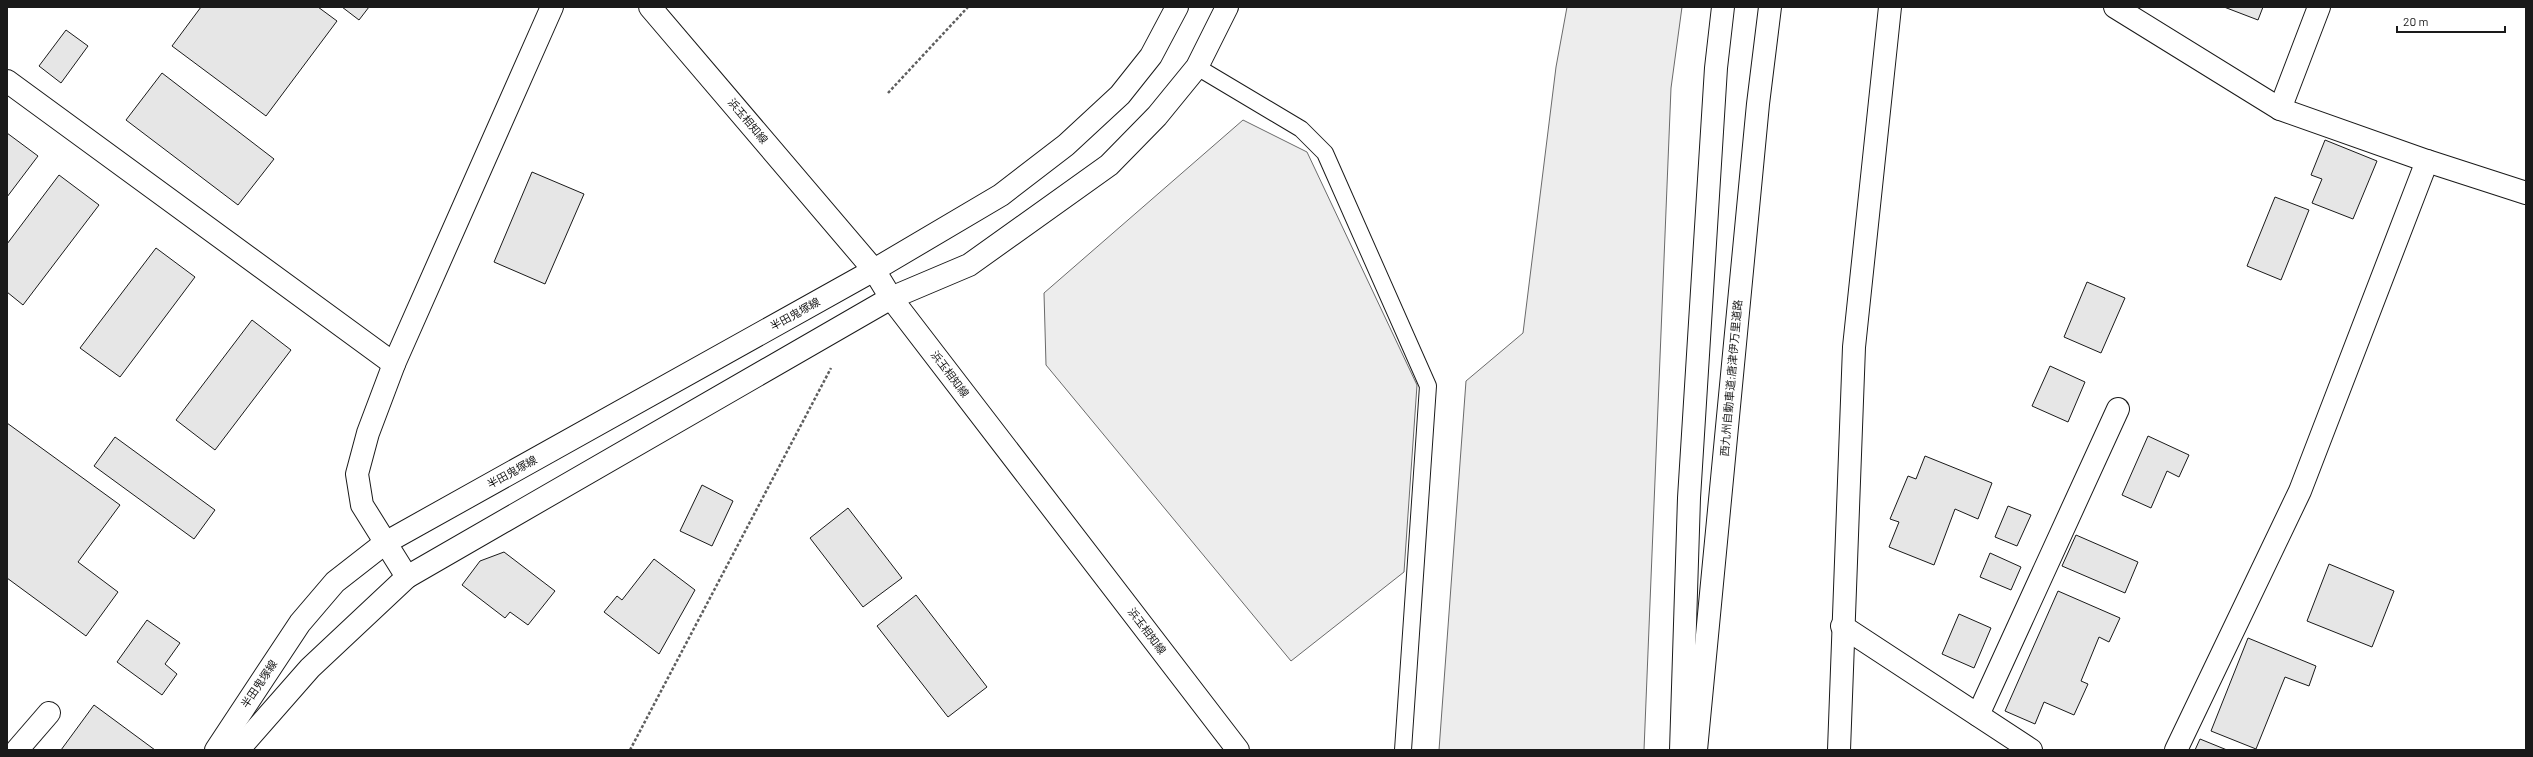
<svg xmlns="http://www.w3.org/2000/svg" width="2533" height="757" font-family="Barlow,'Noto Sans JP',sans-serif">
<style>
.built{fill:#ededed;stroke:#6a6a6a}
.building{fill:#e6e6e6;stroke:#1a1a1a}
.lines{fill:none;stroke-linecap:round;stroke-linejoin:round}
.lane-casing{stroke:#1a1a1a;stroke-width:18}
.street-casing{stroke:#1a1a1a;stroke-width:24}
.secondary-casing{stroke:#1a1a1a;stroke-width:24}
.primary-casing{stroke:#1a1a1a;stroke-width:24}
.highway-casing{stroke:#1a1a1a;stroke-width:24}
.path{stroke:#5f5f5f;stroke-width:2.5;stroke-dasharray:3 2;stroke-linecap:butt}
.lane{stroke:#fff;stroke-width:16}
.street{stroke:#fff;stroke-width:22}
.secondary{stroke:#fff;stroke-width:22}
.primary{stroke:#fff;stroke-width:22}
.highway{stroke:#fff;stroke-width:22}
.labels{text-anchor:middle;stroke-width:3;stroke-linejoin:round;paint-order:stroke}
.street-label{font-size:11px;fill:#1a1a1a;stroke:#fff}
</style>
<rect width="100%" height="100%" fill="#fff"/>
<!-- built -->
<g class="built">
<polygon points="1567,7 1682,7 1671,88 1644,750 1439,750 1466,381 1523,333 1556,67"/>
<polygon points="1243,120 1307,152 1417,385 1404,572 1291,661 1046,365 1044,293"/>
</g>
<!-- building -->
<g class="building">
<polygon points="201,7 318,7 337,21 266,116 172,46"/>
<polygon points="342,7 369,7 359,20"/>
<polygon points="2224,7 2263,7 2258,20"/>
<polygon points="66,30 88,46 61,83 39,66"/>
<polygon points="162,73 274,159 238,205 126,120"/>
<polygon points="7,133 38,156 7,197"/>
<polygon points="2325,140 2377,161 2353,219 2312,203 2322,179 2311,175"/>
<polygon points="532,172 584,194 545,284 494,262"/>
<polygon points="59,175 99,205 23,305 7,292 7,244"/>
<polygon points="2275,197 2309,210 2281,280 2247,266"/>
<polygon points="156,248 195,277 120,377 80,348"/>
<polygon points="2087,282 2125,298 2101,353 2064,337"/>
<polygon points="252,320 291,350 215,450 176,420"/>
<polygon points="2050,366 2085,382 2068,422 2032,406"/>
<polygon points="7,423 120,505 78,562 118,592 86,636 7,578"/>
<polygon points="2148,436 2189,455 2179,477 2167,471 2151,508 2122,495"/>
<polygon points="115,437 215,510 194,539 94,466"/>
<polygon points="1925,456 1992,483 1978,519 1955,509 1934,565 1889,547 1899,522 1890,519 1908,476 1916,479"/>
<polygon points="702,485 733,501 712,546 680,531"/>
<polygon points="2008,506 2031,515 2017,546 1995,537"/>
<polygon points="848,508 902,578 863,607 810,538"/>
<polygon points="2076,535 2138,562 2125,593 2062,566"/>
<polygon points="504,552 555,591 528,625 510,612 505,618 462,585 480,561"/>
<polygon points="1990,553 2021,567 2011,590 1980,577"/>
<polygon points="654,559 695,590 659,654 604,612 617,596 622,600"/>
<polygon points="2329,564 2394,591 2372,647 2307,621"/>
<polygon points="2058,591 2120,618 2109,642 2099,637 2081,681 2088,684 2074,715 2044,702 2035,724 2005,711"/>
<polygon points="916,595 987,687 948,717 877,626"/>
<polygon points="1959,614 1991,628 1974,668 1942,654"/>
<polygon points="147,620 180,643 165,664 177,674 162,695 117,662"/>
<polygon points="2248,638 2316,666 2309,686 2285,677 2256,749 2211,731"/>
<polygon points="94,705 155,750 61,750"/>
<polygon points="2200,739 2227,750 2195,750"/>
</g>
<g class="lines">
<defs>
<polyline id="lane" points="1197,67 1301,129 1325,153 1428,386 1403,750"/>
<g id="street">
<polyline points="2115,7 2280,109 2427,161 2526,193"/>
<polyline points="7,81 394,364"/>
<polyline points="2280,109 2319,7"/>
<polyline points="1842,626 2031,750"/>
<polyline points="1978,715 2118,409"/>
<polyline points="17,750 49,713"/>
<polyline points="2176,750 2300,491 2427,161"/>
</g>
<g id="secondary">
<polyline points="407,577 362,505 357,474 368,433 394,364 552,7"/>
<polyline points="216,750 300,623 335,582 385,543 874,270"/>
<polyline points="238,750 310,668 407,577 891,298"/>
<polyline points="1839,750 1854,347 1890,7"/>
</g>
<polyline id="primary" points="650,7 874,270 891,298 1238,750"/>
<g id="highway">
<polyline points="874,270 1001,195 1066,145 1120,95 1151,56 1177,7"/>
<polyline points="891,298 969,265 1109,165 1157,116 1197,67 1227,7"/>
<polyline points="1681,750 1689,498 1716,68 1723,7"/>
<polyline points="1696,750 1758,104 1770,7"/>
</g>
</defs>
<!-- lane casing -->
<use href="#lane" class="lane-casing"/>
<!-- street casing -->
<use href="#street" class="street-casing"/>
<!-- secondary casing -->
<use href="#secondary" class="secondary-casing"/>
<!-- primary casing -->
<use href="#primary" class="primary-casing"/>
<!-- highway casing -->
<use href="#highway" class="highway-casing"/>
<!-- path -->
<g class="path">
<polyline points="888,93 968,7"/>
<polyline points="630,750 831,368"/>
</g>
<!-- lane -->
<use href="#lane" class="lane"/>
<!-- street -->
<use href="#street" class="street"/>
<!-- secondary -->
<use href="#secondary" class="secondary"/>
<!-- primary -->
<use href="#primary" class="primary"/>
<!-- highway -->
<use href="#highway" class="highway"/>
</g>
<g class="labels">
<!-- street labels -->
<g class="street-label">
<text transform="translate(748 121) rotate(50)" y="4">浜玉相知線</text>
<text transform="translate(795 314) rotate(-29)" y="4">半田鬼塚線</text>
<text transform="translate(950 374) rotate(53)" y="4">浜玉相知線</text>
<text transform="translate(1731 378) rotate(-85)" y="4">西九州自動車道;唐津伊万里道路</text>
<text transform="translate(512 472) rotate(-29)" y="4">半田鬼塚線</text>
<text transform="translate(1147 631) rotate(53)" y="4">浜玉相知線</text>
<text transform="translate(259 684) rotate(-56)" y="4">半田鬼塚線</text>
</g>
</g>
<!-- border -->
<rect width="2533" height="757" fill="none" stroke="#1a1a1a" stroke-width="16"/>
<!-- scale -->
<path d="M2397 26v6h108v-6" fill="none" stroke="#1a1a1a" stroke-width="2"/>
<text x="2403" y="26" font-size="12" fill="#1a1a1a" stroke="#ffffff" stroke-width="3" paint-order="stroke">20 m</text>
</svg>
